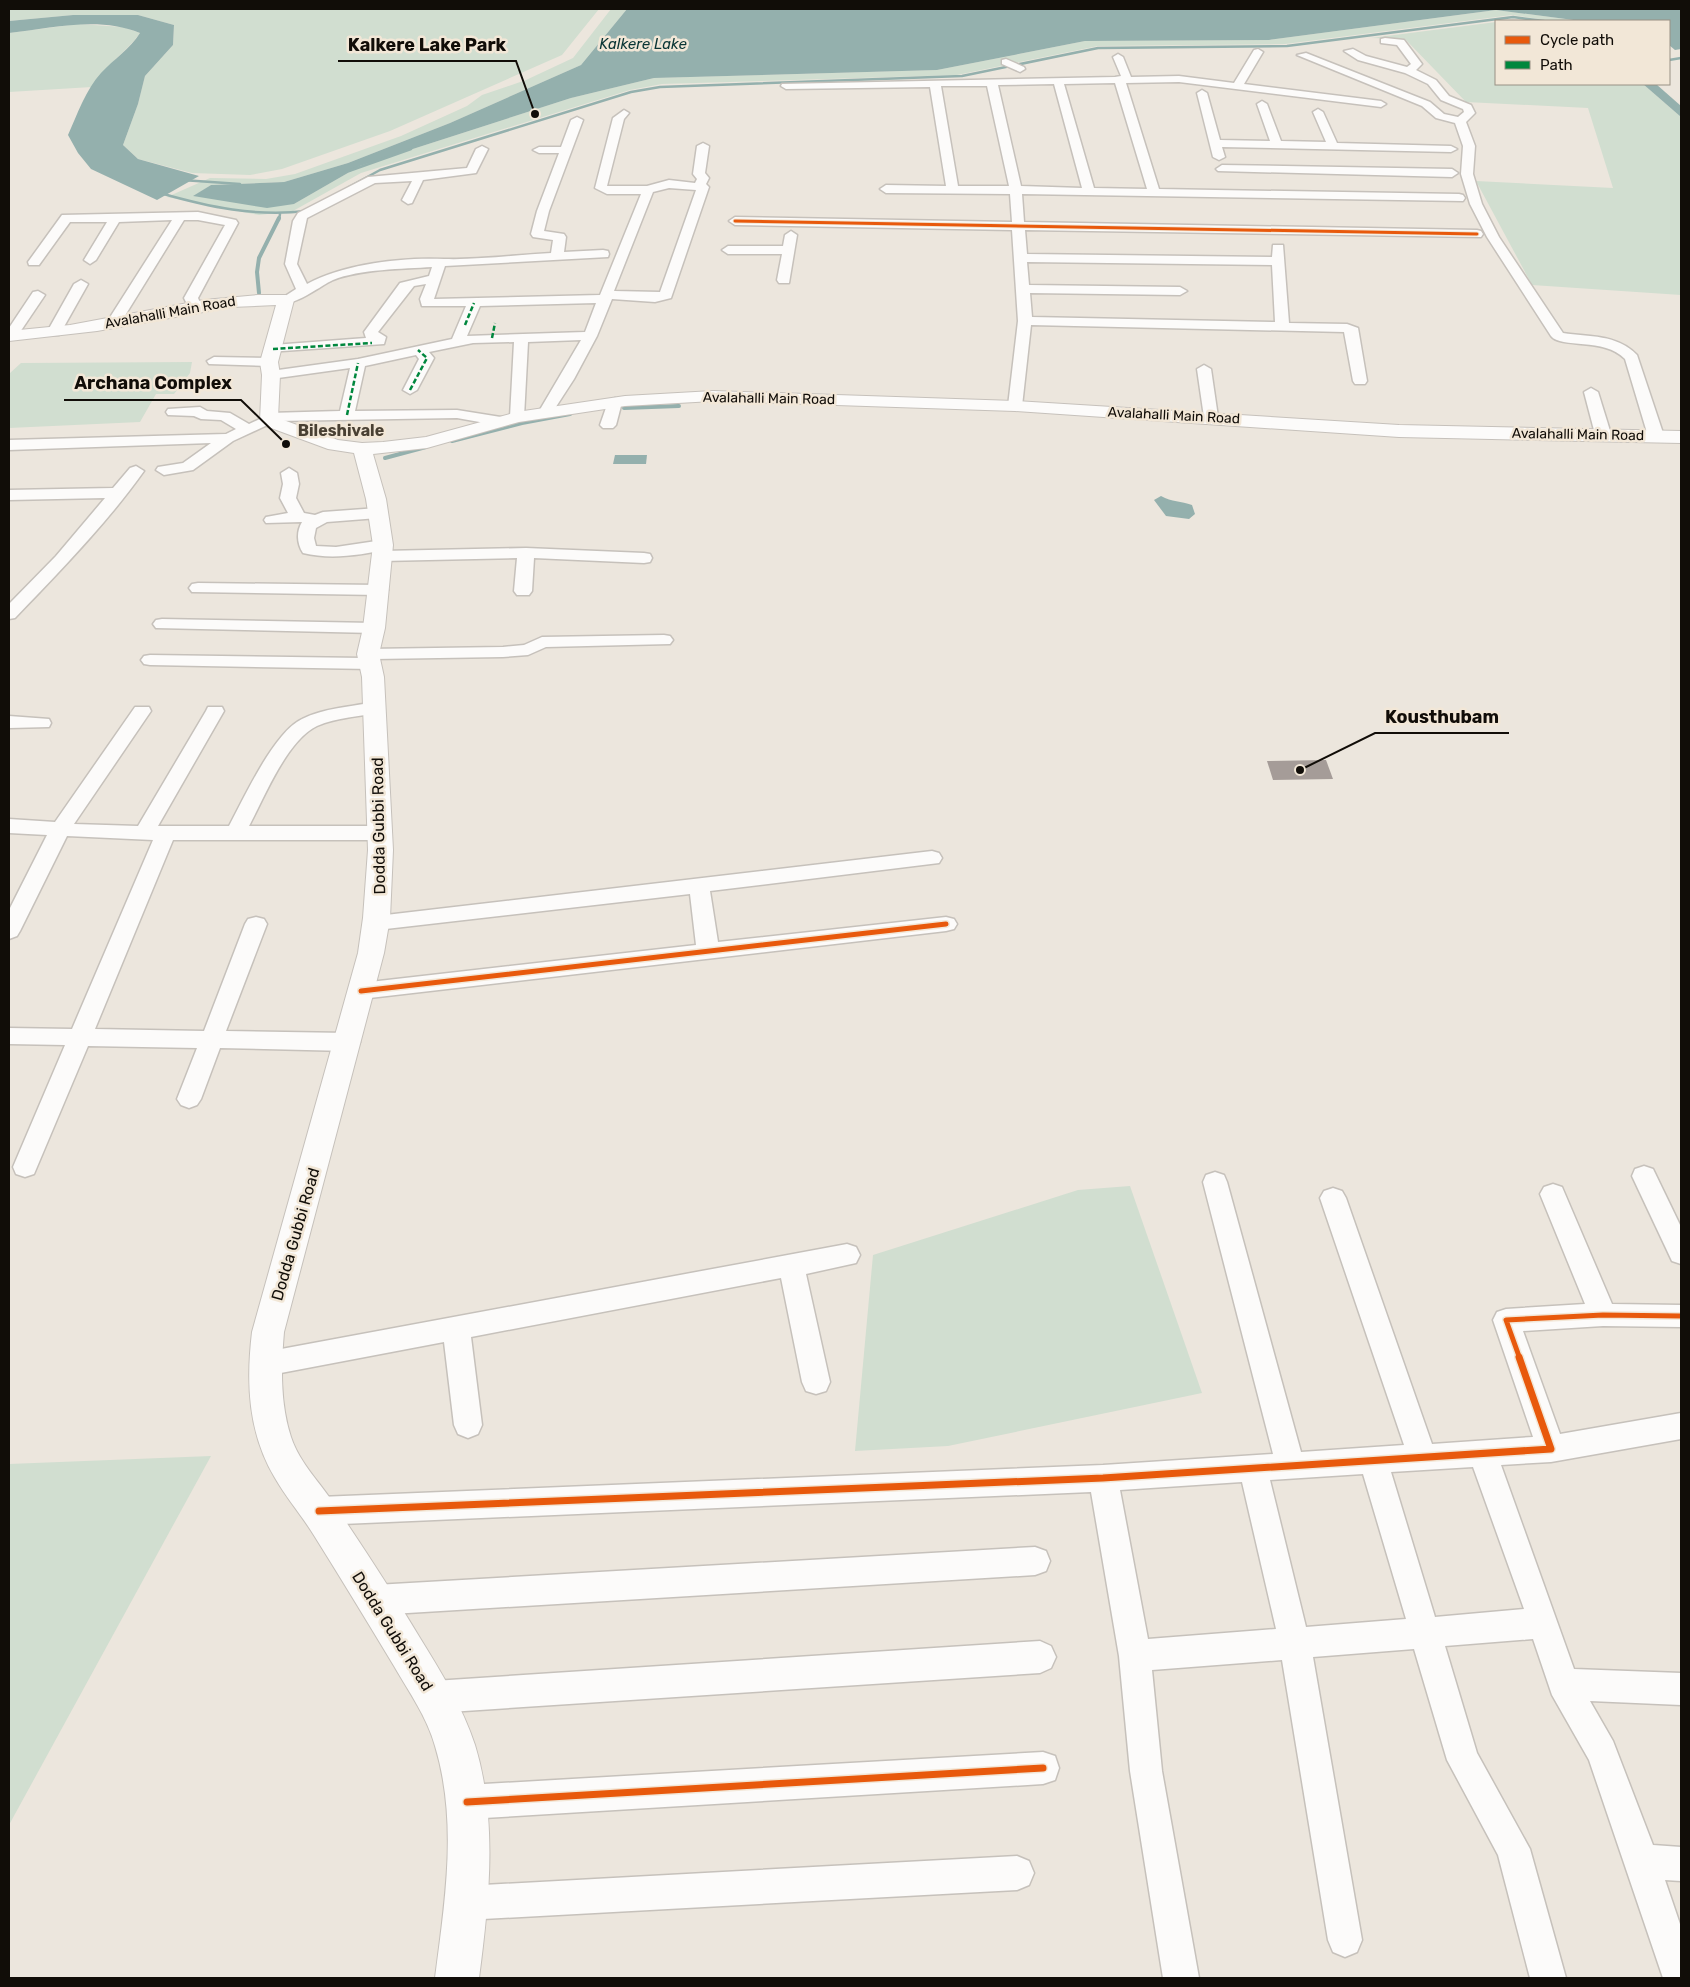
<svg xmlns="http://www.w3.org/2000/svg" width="1690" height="1987" font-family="Rubik,sans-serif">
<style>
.green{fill:#d1ded0}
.water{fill:#94b0ad}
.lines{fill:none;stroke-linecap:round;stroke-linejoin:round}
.stream-far1{stroke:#94b0ad;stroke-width:2.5}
.stream{stroke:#94b0ad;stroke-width:4}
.building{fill:#a59c98}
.minor-casing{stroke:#c6c1bb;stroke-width:3}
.major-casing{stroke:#c6c1bb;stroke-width:2}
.minor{fill:#fcfbfa;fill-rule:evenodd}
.major{fill:#fcfbfa;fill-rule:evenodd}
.quiet{stroke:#00873e;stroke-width:2.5;stroke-dasharray:5 2.5;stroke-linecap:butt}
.cycleway-far2-casing{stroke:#f2e7d7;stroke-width:5}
.cycleway-far1-casing{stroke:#f2e7d7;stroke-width:8}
.cycleway-casing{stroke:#f2e7d7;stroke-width:10}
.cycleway-far2{stroke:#e8590c;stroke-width:3}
.cycleway-far1{stroke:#e8590c;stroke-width:5}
.cycleway{stroke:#e8590c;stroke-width:7}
.labels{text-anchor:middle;stroke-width:5;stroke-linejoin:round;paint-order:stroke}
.far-street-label{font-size:14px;fill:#110d08;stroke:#f2e7d7}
.far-water-label{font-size:15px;font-style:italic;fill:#093535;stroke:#f2e7d7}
.far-quarter-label{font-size:16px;font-weight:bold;fill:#494033;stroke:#f2e7d7}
.street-label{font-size:16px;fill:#110d08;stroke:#f2e7d7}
.leader{fill:none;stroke:#110d08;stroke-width:2}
.callout-dot{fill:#110d08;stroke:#f2e7d7;stroke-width:2}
.callout-label{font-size:18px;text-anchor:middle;font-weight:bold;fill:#110d08;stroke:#f2e7d7;stroke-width:5;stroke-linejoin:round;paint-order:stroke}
</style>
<rect width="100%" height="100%" fill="#ece6dd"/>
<!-- green -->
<g class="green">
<polygon points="9,9 599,9 562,55 390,131 282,169 250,175 192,173 138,159 123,145 138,104 145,76 173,45 174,25 138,15 73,15 9,21"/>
<polygon points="611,9 627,9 581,65 450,123 348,163 284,182 211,185 194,196 294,204 360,166 571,98 654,78 937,70 1085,41 1269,40 1496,10 1581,21 1552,21 1512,15 1285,44 1098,46 957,75 662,84 630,90 361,173 293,211 259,215 167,197 210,178 266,179 295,174 401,136 467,106 482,95 526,80 573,58"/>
<polygon points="1496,22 1496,84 1643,84 1681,117 1681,295 1532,285 1476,181 1613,188 1588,108 1466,102 1405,39 1371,38"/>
<path d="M78 24 123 27 140 33C126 53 105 65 92 87L9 92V33Z"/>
<polygon points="192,362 190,373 174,394 156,394 140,422 9,428 9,374 21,363"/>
<polygon points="1130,1186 1202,1393 948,1446 855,1451 873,1255 1078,1190"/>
<polygon points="211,1456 9,1825 9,1464"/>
</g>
<!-- water -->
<g class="water">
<polygon points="627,9 1681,9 1681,49 1675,50 1669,45 1669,21 1581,21 1496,10 1269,40 1085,41 937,70 654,78 571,98 360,166 294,204 267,208 193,196 211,185 284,182 348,163 450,123 581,65"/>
<path d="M73 15H138L174 25 173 45 145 76 138 104 123 145 138 159 199 176 157 200 91 169 78 153 68 135C77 115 86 89 101 73 114 59 130 49 140 33 100 16 51 28 9 33V21Z"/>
<polygon points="1643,84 1656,84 1681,106 1681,117"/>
<polygon points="615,455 647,455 646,464 613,464"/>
<path d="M1161 496C1172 502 1181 501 1192 505L1195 514 1189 519 1166 516 1154 500Z"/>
</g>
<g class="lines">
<!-- stream-far1 -->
<g class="stream-far1">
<polyline points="1669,60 1681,58"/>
<polyline points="349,171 411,149"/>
<polyline points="182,180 240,184"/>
<polyline points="349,187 380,170 631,92 660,87 962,76 1098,48 1287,46 1513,17 1544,21"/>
<path d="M160 193C209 207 255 217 306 211"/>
<polyline points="279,220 280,214"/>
</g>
<!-- stream -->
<g class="stream">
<polyline points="259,293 257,272 259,258 279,218"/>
<polyline points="624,408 679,406"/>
<polyline points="452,441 522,423 570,414"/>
<polyline points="385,458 426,447"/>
</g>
</g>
<!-- building -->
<polygon class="building" points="1326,760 1333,779 1273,780 1267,761"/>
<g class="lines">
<defs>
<g id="minor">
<path d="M1385 38 1404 40 1422 64 1416 70 1436 80 1449 96 1471 105 1475 113 1466 122 1475 146 1473 174 1482 204 1499 237 1563 333C1589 337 1617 334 1637 355L1664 436 1661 439 1656 441 1648 436 1625 359C1604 337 1561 349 1551 336L1487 237 1470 204 1461 174 1463 146 1455 123 1436 118 1422 106 1297 55 1306 53 1430 102 1444 114 1458 117 1464 112 1463 109 1441 100 1428 84 1405 73 1358 60 1344 51 1353 49 1366 56 1407 67 1411 64 1397 45 1381 43V39Z"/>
<path d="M1258 49 1263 52 1244 84 1381 101 1386 104 1381 107 1179 82 1126 83 1159 189 1459 194 1463 195 1465 198 1463 201 1022 194 1024 222 1477 230 1481 231 1483 234 1481 237 1025 230 1027 254 1272 257 1273 245H1283L1289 323 1347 324 1358 328 1367 381 1365 384H1355L1353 381 1344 332 1031 325 1022 406 1020 409H1010L1008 406 1018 321 1012 230 735 225 729 221 735 217 1012 222 1010 194 886 193 880 189 886 185 946 186 930 87 786 89 781 86 782 84 1115 77 1121 76 1113 57 1118 54 1123 57 1131 77 1179 76 1234 83 1254 50ZM1115 83 1147 189 1094 188 1064 84ZM1054 84 1082 188 1021 186 998 85ZM941 86H987L1009 186H958ZM1027 262 1272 265 1275 322 1032 317 1030 293 1180 295 1187 291 1180 287 1029 285Z"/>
<polygon points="1006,59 1024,67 1025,69 1020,72 1002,64 1002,60"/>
<polygon points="1202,90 1207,93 1220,140 1270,141 1257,104 1262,101 1267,104 1281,141 1326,142 1313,112 1318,109 1323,112 1337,143 1451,146 1457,149 1451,152 1222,147 1225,157 1219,160 1213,157 1197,93"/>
<path d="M624 110 629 113 624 119 607 186H647L669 180 695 183 697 179 693 174 697 146 703 143 709 146 705 173 709 178 706 184 709 187 671 298 655 302 612 299 597 336 574 379 550 416 545 417 538 413 581 340 528 342 524 417 517 421 510 417 514 342 473 343 429 352 434 358 417 390 410 394 403 390 419 359 416 355 365 366 355 411 457 410 507 418 510 421 507 424 502 426 457 418 276 421 233 441 193 470 164 475 156 470 158 467 183 463 211 443 9 450V440L226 434 236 429 221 420 201 419 194 416 168 415 166 412 168 409 200 407 207 411 230 413 249 424 262 418 264 414 269 413 340 411 350 368 271 379 264 375 271 371 358 359 452 339 466 306H422L420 299 426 284 414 286 378 332 386 337 384 344 268 352 266 349 268 346 273 345 366 338 364 332 400 283 429 276 432 267C403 269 360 269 333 280 320 286 295 306 281 303L279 300 296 289 285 264 293 221 298 213 368 177 467 168 476 149 482 146 488 149 476 173 423 180 412 203 408 204 402 200 412 181 375 183 307 218 297 264 307 284C344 264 402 257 444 259 479 260 516 255 551 253L553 240 533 237 531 234 537 211 559 153H539L533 150 539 147H561L571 120 577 117 583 120 549 211 544 231 564 234 566 237 564 252 603 250 608 251 609 254 608 257 445 266 434 299 600 295 641 194H607L595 188 613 118ZM669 188 696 190 660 292 614 291 653 192ZM596 303 585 332 467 336 480 306Z"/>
<polygon points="1222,165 1452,169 1458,173 1452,177 1218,171 1216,169"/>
<polygon points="198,212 236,220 238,223 198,298 201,305 199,308 189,308 184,298 225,225 198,220 184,220 121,322 114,326 107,322 172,220 119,222 96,260 90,264 84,260 107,222 70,222 39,265 29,265 28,262 62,215"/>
<polygon points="791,231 797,235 789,283 779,283 777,280 782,254 728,254 722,250 728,246 783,246 785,235"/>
<polygon points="81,280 88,284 61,332 59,335 49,335 47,332 74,284"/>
<polygon points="38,291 45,295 16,338 9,339 9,328 33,292"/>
<polygon points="214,357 269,358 276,362 269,366 209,364 207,361"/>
<polygon points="1204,365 1211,369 1218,417 1211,421 1204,417 1197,369"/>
<polygon points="1591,388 1598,392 1611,434 1608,437 1598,437 1595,434 1584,392"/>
<polygon points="615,398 622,402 616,425 613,428 603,428 600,425 608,402"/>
<path d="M136 466 144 471C108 522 59 572 15 618L9 619V604L56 556 105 498 9 500V490L113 488 130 468Z"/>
<path d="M289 468 297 473 299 484 296 498 304 513 315 515 323 512 378 508 386 513 378 518 327 522 316 528 314 538 316 546 336 547 383 540 389 541 391 545 389 549C361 555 331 560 303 553 297 544 296 532 302 522L266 523 264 520 266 517 288 513 280 498 283 484 281 473Z"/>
<polygon points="526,548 644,553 650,554 652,558 650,562 644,563 534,558 532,591 529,595 517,595 514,591 517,558 382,561 376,560 374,556 376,552 382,551"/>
<polygon points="198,583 379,585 385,586 388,590 385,594 379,595 192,592 189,588 192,584"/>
<polygon points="162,619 374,623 380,624 383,628 380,632 374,633 156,628 153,624 156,620"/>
<polygon points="664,635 670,636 673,640 670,644 546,647 528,655 503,657 374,659 380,664 377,668 371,669 150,665 144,664 141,660 144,656 150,655 364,658 359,654 362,650 368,649 503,647 524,645 542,637"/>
<path d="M374 702 381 704 383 708 381 712C360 717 337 717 317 726 287 740 264 798 249 826H380L387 828 390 833 387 838 380 840H173L95 1029 204 1031 245 924 248 919 256 917 264 919 267 924 226 1031 348 1033 356 1036 360 1042 356 1048 348 1051 220 1048 201 1099 197 1105 189 1108 181 1105 177 1099 197 1048 88 1046 34 1174 25 1177 16 1174 13 1167 65 1045 9 1044V1028L72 1029 153 840 67 836 20 931 17 936 9 939V910L47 835 9 833V819L55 822 135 707H149L151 711 74 824 138 826 206 711 208 707H222L224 711 158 826H229C244 798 274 732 302 719 324 708 350 707 374 702Z"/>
<polygon points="9,716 49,719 51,723 49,727 9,728"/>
<polygon points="932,851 939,853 942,858 939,863 710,891 718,942 946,917 954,919 957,924 954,929 946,931 361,999 353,997 350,991 353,985 361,983 696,945 690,894 377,930 369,928 366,923 369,918 377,916"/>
<polygon points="1644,1166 1653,1169 1681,1227 1681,1264 1672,1261 1632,1176 1635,1169"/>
<path d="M1215 1172 1224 1175 1227 1182 1301 1452 1404 1445 1320 1198 1324 1191 1333 1188 1342 1191 1346 1198 1432 1444 1533 1437 1493 1320 1497 1312 1506 1309 1585 1304 1540 1194 1544 1187 1553 1184 1562 1187 1612 1304 1681 1305V1327L1603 1326 1523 1331 1560 1434 1681 1413V1439L1551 1462 1501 1465 1574 1669 1681 1673V1705L1590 1701 1613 1741 1653 1845 1681 1847V1881L1665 1880 1681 1927V1978H1663L1589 1760 1552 1695 1533 1639 1445 1646 1477 1753 1530 1849 1566 1978H1530L1498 1855 1447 1760 1414 1649 1313 1657 1362 1940 1357 1952 1345 1957 1333 1952 1328 1940 1282 1660 1152 1670 1162 1771 1199 1978H1163L1130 1771 1119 1656 1091 1492 319 1525 309 1521 304 1511 309 1501 319 1497 1103 1465 1273 1454 1203 1182 1206 1175ZM1473 1467 1524 1609 1435 1617 1391 1472ZM1363 1474 1406 1619 1306 1627 1270 1480ZM1242 1482 1276 1629 1148 1639 1120 1490Z"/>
<polygon points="847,1244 856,1247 860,1255 856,1263 806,1274 830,1382 826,1391 816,1394 806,1391 802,1382 781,1278 471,1337 482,1425 478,1434 468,1438 458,1434 454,1425 444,1342 265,1376 255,1372 251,1364 255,1356 265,1352"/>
<polygon points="1035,1547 1046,1551 1050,1561 1046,1571 1035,1575 375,1615 364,1610 360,1600 364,1590 375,1585"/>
<polygon points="1040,1641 1051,1646 1056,1657 1051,1668 1040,1673 434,1713 423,1708 418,1697 423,1686 434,1681"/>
<polygon points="1043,1752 1055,1756 1059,1768 1055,1780 1043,1784 467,1819 455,1814 450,1802 455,1790 467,1785"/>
<polygon points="1017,1856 1029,1861 1034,1873 1029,1885 1017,1890 465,1920 453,1915 448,1903 453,1891 465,1886"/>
</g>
<path id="major" d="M258 295H286L294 300 278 362 280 375 278 418 338 440 362 443 383 442 426 437 517 412 625 396 713 391 1015 401 1399 425 1681 431V443L1399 437 1015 411 713 401 625 406 519 422 427 448 373 454 386 499 393 545 385 628 379 654 384 677 393 850 390 918 384 953 284 1332C281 1367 280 1403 291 1437 300 1464 321 1483 336 1507 365 1550 393 1593 420 1638 441 1672 462 1706 475 1745 498 1820 489 1902 479 1978H435C445 1901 458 1822 435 1746 427 1717 409 1692 394 1666 368 1623 342 1580 315 1537 303 1517 287 1499 275 1478 248 1433 246 1383 252 1332L358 953 363 918 368 850 362 677 357 654 363 628 373 545 366 499 354 453 328 449 263 425 260 421 262 375 260 362 276 305 231 307 97 331 9 341V331L70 325 204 300Z"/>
</defs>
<!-- minor casing -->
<use href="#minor" class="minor-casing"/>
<!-- major casing -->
<use href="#major" class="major-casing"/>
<!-- minor -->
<use href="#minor" class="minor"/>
<!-- major -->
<use href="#major" class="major"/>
<!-- quiet -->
<g class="quiet">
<polyline points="465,325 474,303"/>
<polyline points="492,338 495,323"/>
<polyline points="273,349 372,343"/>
<polyline points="410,390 427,358 418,350"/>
<polyline points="347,415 358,363"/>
</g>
<defs>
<polyline id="cycleway-far2" points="735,221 1477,234"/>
<g id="cycleway-far1">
<polyline points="361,991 946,924"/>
<polyline points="1520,1359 1506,1320 1603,1315 1681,1316"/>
</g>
<g id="cycleway">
<polyline points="319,1511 1103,1478 1551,1449 1519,1357"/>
<polyline points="467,1802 1043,1768"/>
</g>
</defs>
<!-- cycleway-far2 casing -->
<use href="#cycleway-far2" class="cycleway-far2-casing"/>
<!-- cycleway-far1 casing -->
<use href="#cycleway-far1" class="cycleway-far1-casing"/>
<!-- cycleway casing -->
<use href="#cycleway" class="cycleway-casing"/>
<!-- cycleway-far2 -->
<use href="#cycleway-far2" class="cycleway-far2"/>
<!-- cycleway-far1 -->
<use href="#cycleway-far1" class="cycleway-far1"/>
<!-- cycleway -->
<use href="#cycleway" class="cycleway"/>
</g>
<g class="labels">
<!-- far-street labels -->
<g class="far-street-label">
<text transform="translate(170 312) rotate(-10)" y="5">Avalahalli Main Road</text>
<text transform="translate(769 398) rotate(1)" y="5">Avalahalli Main Road</text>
<text transform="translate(1174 415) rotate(3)" y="5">Avalahalli Main Road</text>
<text transform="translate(1578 434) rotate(1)" y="5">Avalahalli Main Road</text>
</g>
<!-- far-water labels -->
<g class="far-water-label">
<text x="643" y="49">Kalkere Lake</text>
</g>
<!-- far-quarter labels -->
<g class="far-quarter-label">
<text x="341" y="436">Bileshivale</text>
</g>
<!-- street labels -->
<g class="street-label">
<text transform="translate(378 826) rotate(-91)" y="6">Dodda Gubbi Road</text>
<text transform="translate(295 1234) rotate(-74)" y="6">Dodda Gubbi Road</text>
<text transform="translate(393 1631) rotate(58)" y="6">Dodda Gubbi Road</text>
</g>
</g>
<!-- callouts -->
<path class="leader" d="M535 114L516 61H338M286 444L241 400H64M1300 770L1375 733H1509"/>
<g class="callout-dot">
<circle cx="535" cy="114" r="5"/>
<circle cx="286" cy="444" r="5"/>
<circle cx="1300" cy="770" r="5"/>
</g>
<g class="callout-label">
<text x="427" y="51">Kalkere Lake Park</text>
<text x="153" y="389">Archana Complex</text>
<text x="1442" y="723">Kousthubam</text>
</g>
<!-- border -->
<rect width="1690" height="1987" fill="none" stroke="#110d08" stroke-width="20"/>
<!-- legend -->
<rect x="1495" y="20" width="175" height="65" fill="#f2e7d7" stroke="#989084"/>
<rect x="1505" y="36" width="25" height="8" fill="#e8590c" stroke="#989084"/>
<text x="1540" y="45" font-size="15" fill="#110d08">Cycle path</text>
<rect x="1505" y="61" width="25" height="8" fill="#00873e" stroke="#989084"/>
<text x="1540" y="70" font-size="15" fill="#110d08">Path</text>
</svg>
